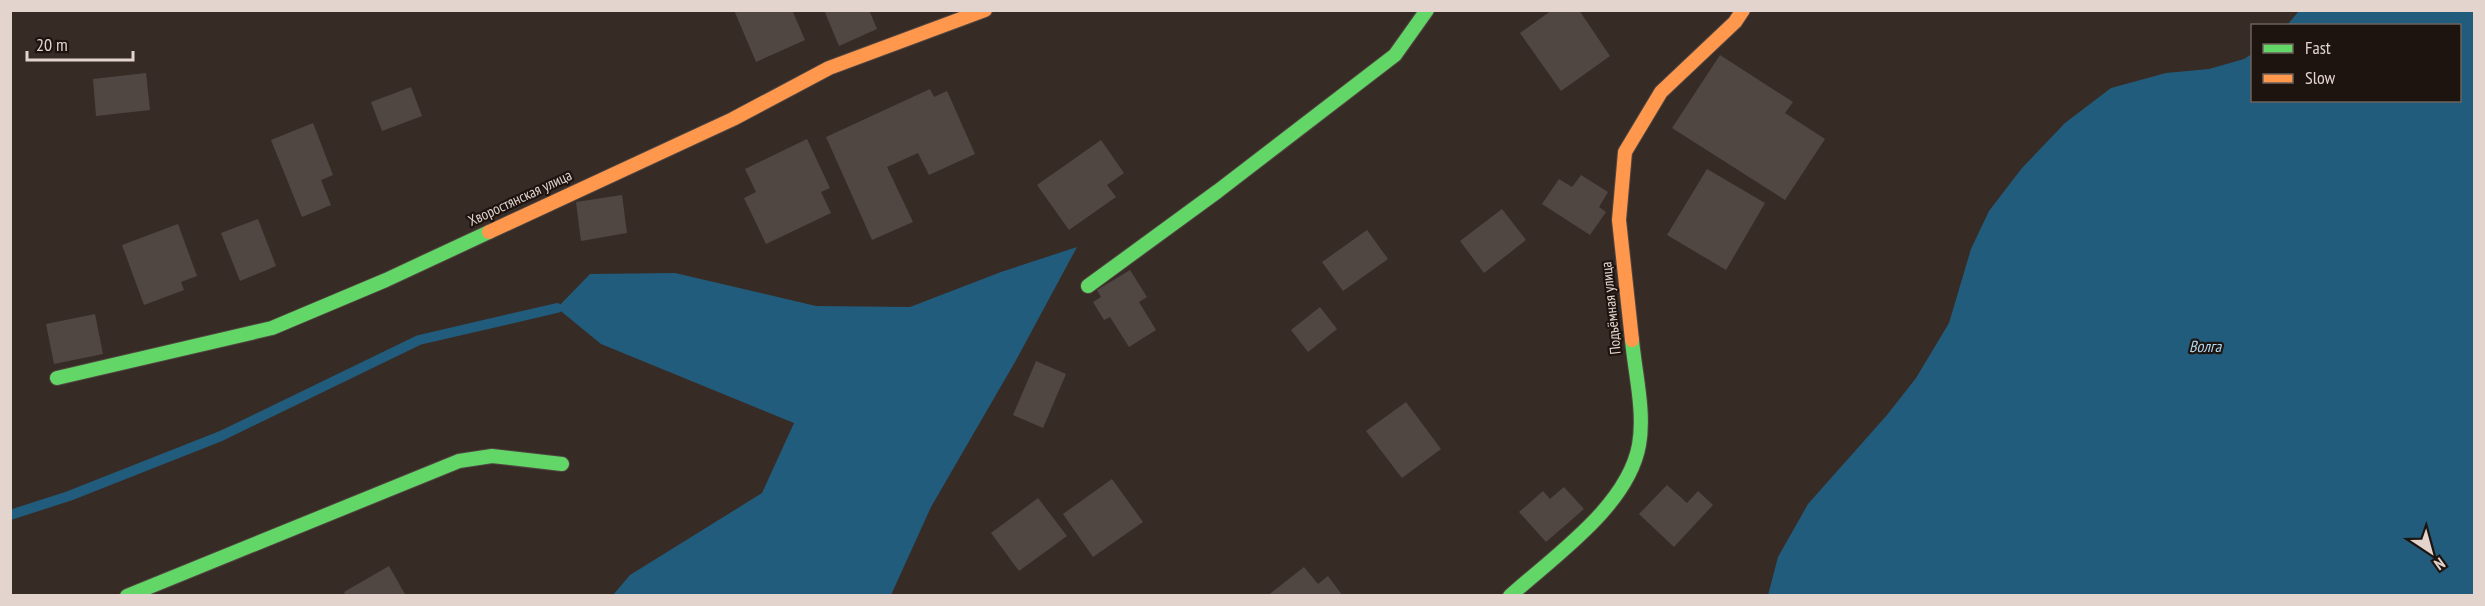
<svg xmlns="http://www.w3.org/2000/svg" width="2485" height="606" font-family="'PT Sans Narrow',sans-serif">
<style>
.water{fill:#225c7c}
.lines{fill:none;stroke-linecap:round;stroke-linejoin:round}
.stream{stroke:#225c7c;stroke-width:10}
.building{fill:#514742}
.fast-casing{stroke:#514641;stroke-width:16}
.slow-casing{stroke:#514641;stroke-width:16}
.fast{stroke:#63d668;stroke-width:14}
.slow{stroke:#ff974d;stroke-width:14}
.labels{text-anchor:middle;stroke-width:4.5;stroke-linejoin:round;paint-order:stroke}
.street-label{font-size:15px;fill:#e3d4cd;stroke:#1e140f}
.water-label{font-size:16px;font-style:italic;fill:#b1d9f3;stroke:#1e140f}
</style>
<rect width="100%" height="100%" fill="#372b25"/>
<!-- water -->
<g class="water">
<polygon points="2299,11 2474,11 2474,595 1768,595 1778,557 1808,504 1887,415 1916,378 1949,323 1971,249 1989,211 2022,168 2065,123 2111,88 2166,73 2209,69 2244,59 2252,54 2252,100 2460,100 2460,26 2287,25"/>
<polygon points="1077,247 1015,362 931,507 891,595 613,595 630,575 762,493 794,423 601,344 557,308 590,274 675,273 816,306 910,307 1001,272"/>
</g>
<g class="lines">
<!-- stream -->
<polyline class="stream" points="10,515 69,496 221,436 419,340 557,308"/>
</g>
<!-- building -->
<g class="building">
<polygon points="734,10 792,10 805,40 756,62"/>
<polygon points="824,10 869,10 877,29 839,46"/>
<polygon points="1552,10 1579,10 1610,56 1561,91 1520,33"/>
<polygon points="1720,55 1793,102 1785,113 1825,139 1785,200 1672,128"/>
<polygon points="146,73 150,110 96,116 93,79"/>
<polygon points="411,87 422,116 382,131 371,102"/>
<polygon points="930,89 934,97 947,91 975,154 929,175 918,153 887,167 913,222 872,240 826,137"/>
<polygon points="313,123 333,175 321,180 331,205 302,217 271,140"/>
<polygon points="807,139 830,188 821,192 831,213 766,244 744,198 756,192 745,169"/>
<polygon points="1101,140 1124,173 1107,185 1116,197 1069,230 1037,185"/>
<polygon points="1707,169 1765,203 1726,270 1667,235"/>
<polygon points="1581,175 1608,192 1599,207 1606,212 1590,235 1542,204 1559,179 1572,187"/>
<polygon points="622,195 627,233 581,241 576,202"/>
<polygon points="1502,209 1526,240 1484,273 1460,241"/>
<polygon points="258,219 276,266 240,281 221,233"/>
<polygon points="178,224 197,276 181,282 184,290 144,305 122,245"/>
<polygon points="1367,230 1388,259 1343,291 1322,262"/>
<polygon points="1130,270 1147,297 1139,302 1156,330 1129,347 1110,317 1104,320 1093,302 1101,297 1097,290"/>
<polygon points="1320,307 1337,329 1308,352 1291,330"/>
<polygon points="95,314 103,354 54,364 46,324"/>
<polygon points="1036,361 1066,374 1043,428 1013,415"/>
<polygon points="1406,402 1441,449 1402,478 1366,431"/>
<polygon points="1112,479 1143,522 1093,557 1063,514"/>
<polygon points="1667,485 1687,503 1698,491 1713,505 1674,547 1639,514"/>
<polygon points="1564,487 1584,509 1546,542 1519,512 1543,491 1550,499"/>
<polygon points="1038,498 1067,536 1019,571 991,533"/>
<polygon points="389,566 406,596 346,596 344,592"/>
<polygon points="1304,567 1318,584 1328,576 1343,596 1267,596"/>
</g>
<g class="lines">
<defs>
<g id="fast">
<polyline points="1088,286 1218,191 1395,55 1427,10"/>
<polyline points="57,378 272,328 386,280 489,232"/>
<polyline points="127,596 459,461 492,456 562,464"/>
<path d="M1510 596C1554 556 1628 506 1639 445 1645 412 1635 373 1632 340"/>
</g>
<g id="slow">
<polyline points="489,232 733,119 829,68 985,10"/>
<polyline points="1632,340 1619,220 1625,152 1661,92 1735,22 1743,10"/>
</g>
</defs>
<!-- fast casing -->
<use href="#fast" class="fast-casing"/>
<!-- slow casing -->
<use href="#slow" class="slow-casing"/>
<!-- fast -->
<use href="#fast" class="fast"/>
<!-- slow -->
<use href="#slow" class="slow"/>
</g>
<g class="labels">
<!-- street labels -->
<g class="street-label">
<text transform="translate(520 198) rotate(-25)" y="5">Хворостянская улица</text>
<text transform="translate(1611 308) rotate(-96)" y="5">Подъёмная улица</text>
</g>
<!-- water labels -->
<g class="water-label">
<text x="2205" y="352">Волга</text>
</g>
</g>
<!-- border -->
<rect width="2485" height="606" fill="none" stroke="#e3d4cd" stroke-width="24"/>
<!-- legend -->
<rect x="2251" y="24" width="210" height="78" fill="#1e140f" stroke="#6d615b" stroke-width="1.5"/>
<rect x="2263" y="44" width="30" height="9" fill="#63d668" stroke="#6d615b" stroke-width="1.5"/>
<text x="2305" y="54" font-size="18" fill="#e3d4cd">Fast</text>
<rect x="2263" y="74" width="30" height="9" fill="#ff974d" stroke="#6d615b" stroke-width="1.5"/>
<text x="2305" y="84" font-size="18" fill="#e3d4cd">Slow</text>
<!-- north arrow -->
<g transform="translate(2431 552) rotate(144)" stroke="#1e140f" stroke-width="4.5" paint-order="stroke">
<path d="M0-4.5L10 22L0 15L-10 22Z" fill="#e3d4cd"/>
<text y="-9" font-size="16" font-weight="bold" text-anchor="middle" fill="#e3d4cd">N</text>
</g>
<!-- scale -->
<path d="M27 51v9h106v-9" fill="none" stroke="#e3d4cd" stroke-width="3"/>
<text x="36" y="51" font-size="18" fill="#e3d4cd" stroke="#1e140f" stroke-width="4.5" paint-order="stroke">20 m</text>
</svg>
